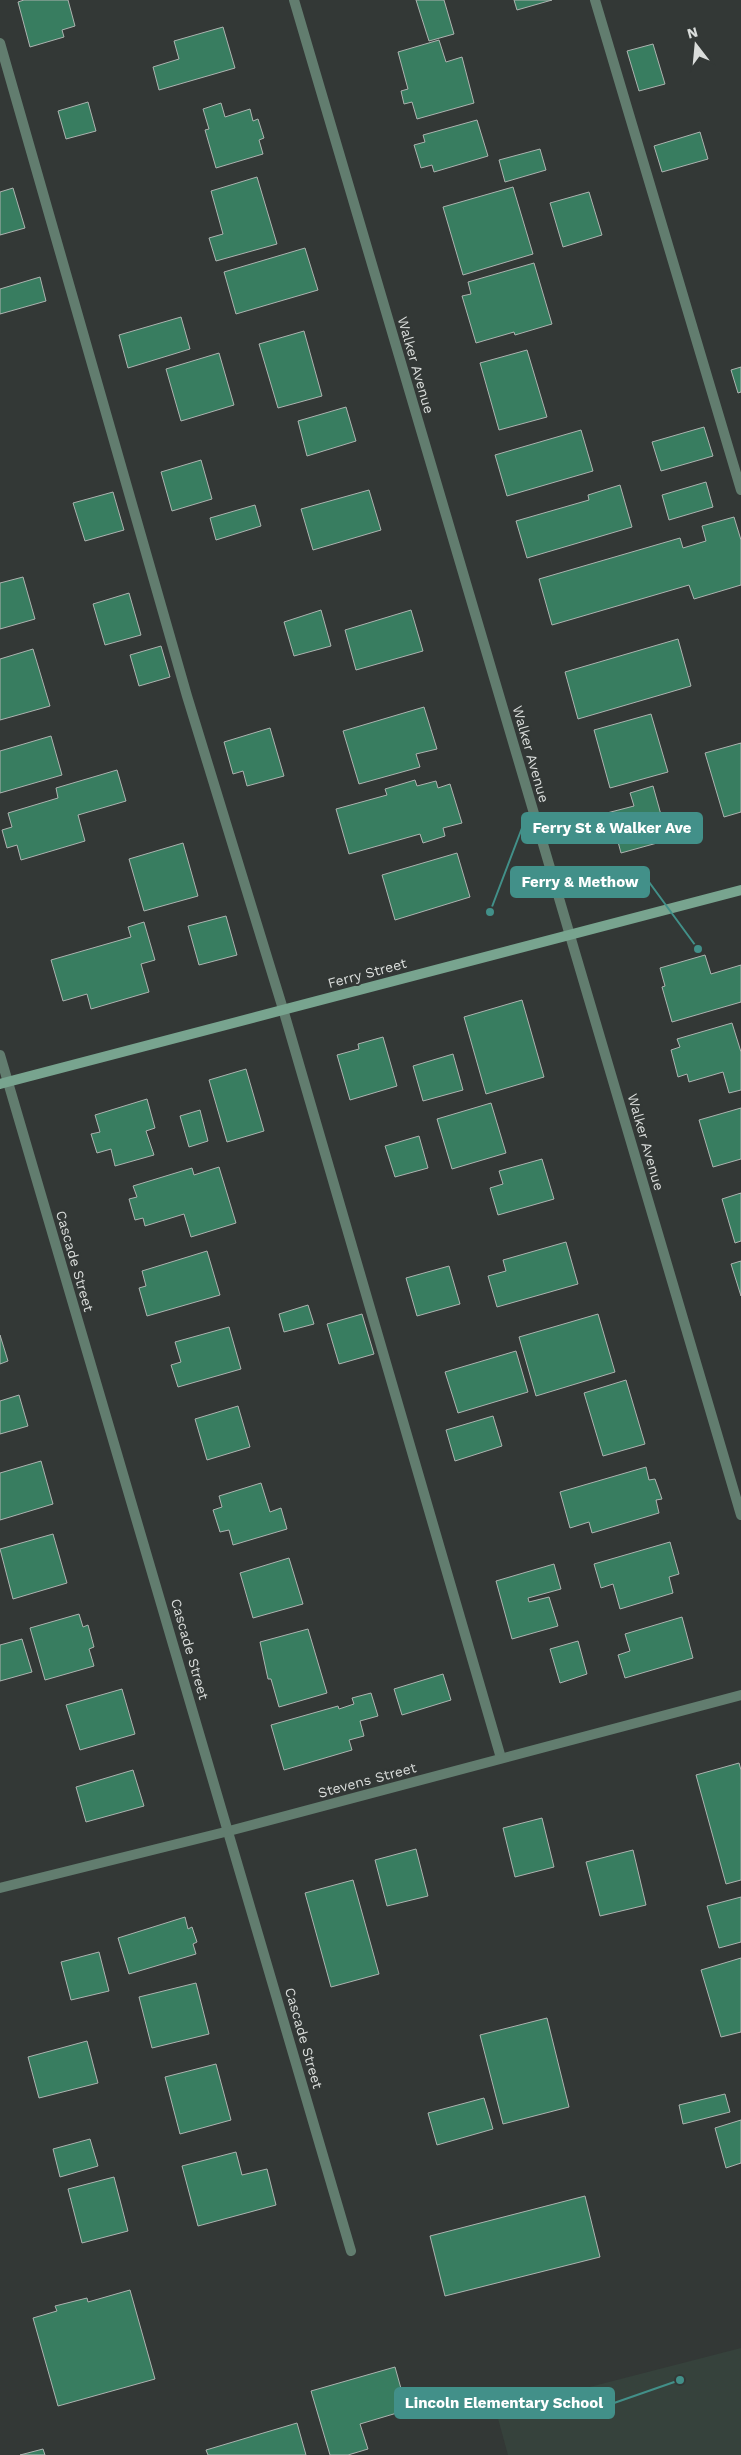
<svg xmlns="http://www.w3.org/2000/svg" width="741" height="2455" font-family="'Work Sans',sans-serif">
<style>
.built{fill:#36423c}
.building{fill:#387d60;stroke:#adb3b0}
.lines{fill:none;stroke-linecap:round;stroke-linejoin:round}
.service{stroke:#627d6f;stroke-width:10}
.minor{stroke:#627d6f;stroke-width:10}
.secondary{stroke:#78a48f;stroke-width:10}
.labels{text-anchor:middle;stroke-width:4.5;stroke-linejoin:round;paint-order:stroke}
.street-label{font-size:14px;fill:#dadddb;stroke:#333836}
.leader{fill:none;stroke:#429089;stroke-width:2}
.callout-dot{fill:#429089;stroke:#333836;stroke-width:2}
.callout{fill:#429089;stroke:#429089;stroke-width:2}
.callout-label{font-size:15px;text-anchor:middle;font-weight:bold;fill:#fff}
</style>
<rect width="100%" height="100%" fill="#333836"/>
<!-- built -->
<polygon class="built" points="741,2348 741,2455 508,2455 496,2411"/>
<!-- building -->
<g class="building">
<polygon points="24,0 68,0 75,26 62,30 64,37 30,47 18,2"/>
<polygon points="416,0 444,0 454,34 429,41"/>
<polygon points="514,0 552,0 517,10"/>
<polygon points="223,27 235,68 159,90 153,67 179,59 174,41"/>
<polygon points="439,40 446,62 462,57 474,103 417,119 412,102 404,104 401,91 408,89 398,52"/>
<polygon points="653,44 665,84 639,91 627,51"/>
<polygon points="88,102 96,131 66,139 58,111"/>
<polygon points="221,103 225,117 250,109 253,121 258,119 264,138 259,140 263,154 216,168 205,130 209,129 203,109"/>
<polygon points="477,120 488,156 434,172 432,165 421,168 414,145 425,142 423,135"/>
<polygon points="700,132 708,159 662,172 654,146"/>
<polygon points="540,149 546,170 505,182 499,160"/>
<polygon points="257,177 277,244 216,261 209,238 223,234 211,191"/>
<polygon points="513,187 533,254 463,275 443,207"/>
<polygon points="13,188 25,228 0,235 0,192"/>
<polygon points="589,192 602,235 563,247 550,203"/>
<polygon points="305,248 318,290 236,314 224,272"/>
<polygon points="534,263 552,324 515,335 514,332 476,343 462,296 471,294 468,282"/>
<polygon points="40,277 46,301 0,314 0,289"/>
<polygon points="181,317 190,349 128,368 119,335"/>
<polygon points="304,331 322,396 278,408 259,344"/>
<polygon points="527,350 547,417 499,430 480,363"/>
<polygon points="219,353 234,405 181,421 166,369"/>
<polygon points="741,367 741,392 738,393 731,370"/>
<polygon points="346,407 356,441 307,456 298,421"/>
<polygon points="704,427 713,456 661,471 652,442"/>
<polygon points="581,430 593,471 507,496 495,455"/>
<polygon points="201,460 212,499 172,511 161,472"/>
<polygon points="706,482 713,507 669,520 662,495"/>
<polygon points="620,485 632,527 527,558 516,521 589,500 588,495"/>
<polygon points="369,490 381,530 313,550 301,509"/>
<polygon points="113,492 124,530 85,541 73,503"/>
<polygon points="255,505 261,526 216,540 210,518"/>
<polygon points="734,517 741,540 741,585 694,599 689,585 552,625 539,579 680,538 683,548 706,541 702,526"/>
<polygon points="23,577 35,619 0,629 0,583"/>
<polygon points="129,593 141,635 105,645 93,604"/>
<polygon points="321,610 331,646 294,656 284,622"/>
<polygon points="411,610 423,651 356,670 345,630"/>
<polygon points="678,639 691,686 578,719 565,672"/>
<polygon points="161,646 170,677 139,686 130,655"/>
<polygon points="33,649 50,706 0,720 0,659"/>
<polygon points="424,707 437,749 416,754 420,767 359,784 343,731"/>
<polygon points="651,714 668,772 610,788 594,730"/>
<polygon points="270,728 284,776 247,786 243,771 233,774 224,742"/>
<polygon points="51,736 62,775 0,793 0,751"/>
<polygon points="741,743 741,812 724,817 705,753"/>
<polygon points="117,770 126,801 78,815 85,841 21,860 17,845 7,848 2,830 12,827 8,813 58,798 56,788"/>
<polygon points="415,780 417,786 436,781 438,788 450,784 462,823 443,828 445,836 423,843 420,834 349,854 336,809 387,795 385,789"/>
<polygon points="653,786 668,840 621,853 614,827 608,829 603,814 634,806 630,793"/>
<polygon points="183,843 198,896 144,911 129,859"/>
<polygon points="457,853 470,897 395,920 382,875"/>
<polygon points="226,916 237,955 199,965 188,926"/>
<polygon points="144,922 155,960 141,964 149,992 91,1009 87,994 63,1001 51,960 131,937 128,927"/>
<polygon points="705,955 711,974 741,965 741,1002 672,1022 662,987 665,986 660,968"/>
<polygon points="522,1000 544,1077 486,1094 464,1017"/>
<polygon points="732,1023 741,1052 741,1090 729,1093 723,1072 689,1082 687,1074 678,1077 671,1050 680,1047 677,1039"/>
<polygon points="383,1037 397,1086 350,1100 337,1055 359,1049 358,1044"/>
<polygon points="453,1054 463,1090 423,1101 413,1066"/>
<polygon points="246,1069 264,1131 227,1142 209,1080"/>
<polygon points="147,1099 155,1128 146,1131 154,1155 115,1166 111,1149 97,1153 91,1134 100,1132 95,1115"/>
<polygon points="491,1103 506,1153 452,1169 437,1119"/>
<polygon points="741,1108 741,1159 713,1167 699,1120"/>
<polygon points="200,1110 208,1141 189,1147 180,1116"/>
<polygon points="419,1136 428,1168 395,1177 385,1146"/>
<polygon points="542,1159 554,1199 498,1215 490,1188 503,1184 499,1171"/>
<polygon points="219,1167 236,1223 191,1237 184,1214 145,1226 143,1218 135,1220 129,1199 137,1197 133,1186 192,1168 194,1175"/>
<polygon points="741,1193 741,1241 735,1243 722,1199"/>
<polygon points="566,1242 578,1284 497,1307 488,1276 506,1271 503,1260"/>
<polygon points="207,1251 220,1295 147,1316 139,1288 146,1286 142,1271"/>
<polygon points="741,1261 741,1296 731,1264"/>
<polygon points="449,1266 460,1304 417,1316 406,1278"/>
<polygon points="308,1305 314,1324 284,1332 279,1314"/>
<polygon points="362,1314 374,1354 339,1364 327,1324"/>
<polygon points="598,1314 615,1372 536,1396 519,1337"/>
<polygon points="229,1327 241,1369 178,1387 171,1365 181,1362 175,1342"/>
<polygon points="0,1335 8,1361 0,1364"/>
<polygon points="516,1351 528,1392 458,1413 445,1372"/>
<polygon points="626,1380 645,1444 603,1456 584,1393"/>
<polygon points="19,1395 28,1426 0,1434 0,1401"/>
<polygon points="238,1406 250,1447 207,1460 195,1419"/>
<polygon points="493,1416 502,1446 455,1461 446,1430"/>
<polygon points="41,1461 53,1504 0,1520 0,1473"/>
<polygon points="646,1467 649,1480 655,1479 662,1499 656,1500 659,1513 592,1533 589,1522 570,1528 560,1492"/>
<polygon points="261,1483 270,1512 281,1508 287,1529 233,1545 229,1530 220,1532 213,1510 222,1507 219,1496"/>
<polygon points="53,1534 67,1583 13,1599 0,1549"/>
<polygon points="670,1542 679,1574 669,1577 673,1593 620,1609 613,1584 601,1588 594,1564"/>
<polygon points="289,1558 303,1604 253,1618 240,1573"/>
<polygon points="554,1564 561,1589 528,1598 529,1602 549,1597 558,1626 512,1639 496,1581"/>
<polygon points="79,1614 83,1627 88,1625 94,1647 89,1649 94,1666 45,1680 30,1628"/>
<polygon points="682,1617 693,1658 625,1678 618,1655 630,1651 625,1634"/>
<polygon points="308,1629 327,1693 279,1707 271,1679 268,1679 260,1642"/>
<polygon points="22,1639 32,1672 0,1681 0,1645"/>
<polygon points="578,1641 587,1674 560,1683 550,1649"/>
<polygon points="443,1674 451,1700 402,1715 394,1689"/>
<polygon points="122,1689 135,1734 80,1750 66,1705"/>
<polygon points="371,1693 378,1716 360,1721 364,1736 349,1740 352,1750 284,1770 271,1725 338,1706 339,1709 354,1704 352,1698"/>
<polygon points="739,1763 741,1770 741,1880 726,1884 696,1775"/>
<polygon points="133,1770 144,1806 86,1822 76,1787"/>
<polygon points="542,1818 554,1867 515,1877 503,1828"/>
<polygon points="416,1849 428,1896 387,1906 375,1860"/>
<polygon points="633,1850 646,1905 600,1916 586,1862"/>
<polygon points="353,1880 379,1974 331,1987 305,1893"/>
<polygon points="741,1897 741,1942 719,1948 707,1906"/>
<polygon points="185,1917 188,1929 192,1927 197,1942 193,1944 196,1954 129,1974 118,1938"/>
<polygon points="99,1952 109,1991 71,2000 61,1962"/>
<polygon points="741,1958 741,2032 721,2037 701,1970"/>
<polygon points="196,1983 209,2034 152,2048 139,1997"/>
<polygon points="547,2018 569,2107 503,2124 480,2035"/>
<polygon points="87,2041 98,2083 39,2098 28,2057"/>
<polygon points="216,2064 231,2120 180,2134 165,2077"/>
<polygon points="725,2094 730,2112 683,2124 679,2105"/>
<polygon points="484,2098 493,2129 437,2145 428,2113"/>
<polygon points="741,2120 741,2163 726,2168 715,2128"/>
<polygon points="90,2139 98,2166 60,2177 53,2149"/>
<polygon points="236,2152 242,2175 267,2169 276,2205 198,2226 182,2166"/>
<polygon points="114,2177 128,2231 82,2243 68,2189"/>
<polygon points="585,2196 600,2257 445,2296 430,2236"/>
<polygon points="130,2290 155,2379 58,2406 33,2318 57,2311 55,2306 87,2298 88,2302"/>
<polygon points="395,2367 407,2410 360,2424 368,2449 348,2455 330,2455 311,2391"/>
<polygon points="297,2423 306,2455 208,2455 206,2450"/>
<polygon points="43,2449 45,2455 20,2455"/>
</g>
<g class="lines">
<!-- service -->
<g class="service">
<polyline points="595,0 741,490"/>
<polyline points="0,43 187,696 283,1009 501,1758"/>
</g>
<!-- minor -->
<g class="minor">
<polyline points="294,0 741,1515"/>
<polyline points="0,1055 351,2251"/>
<polyline points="0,1888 229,1831 741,1695"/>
</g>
<!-- secondary -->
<polyline class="secondary" points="0,1084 741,890"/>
</g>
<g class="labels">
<!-- street labels -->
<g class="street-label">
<text transform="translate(416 365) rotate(74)" y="5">Walker Avenue</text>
<text transform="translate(531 754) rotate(74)" y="5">Walker Avenue</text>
<text transform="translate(367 973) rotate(-15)" y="5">Ferry Street</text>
<text transform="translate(646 1142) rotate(74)" y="5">Walker Avenue</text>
<text transform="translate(75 1261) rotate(74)" y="5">Cascade Street</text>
<text transform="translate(190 1649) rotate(74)" y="5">Cascade Street</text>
<text transform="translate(367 1780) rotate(-15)" y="5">Stevens Street</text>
<text transform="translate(304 2038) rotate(74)" y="5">Cascade Street</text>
</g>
</g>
<!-- callouts -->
<path class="leader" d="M490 912L522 828M698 949L649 882M680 2380L614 2403"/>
<g class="callout-dot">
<circle cx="490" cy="912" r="5"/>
<circle cx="698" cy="949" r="5"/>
<circle cx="680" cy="2380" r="5"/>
</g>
<g class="callout">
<rect x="522" y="813" width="180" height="30" rx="5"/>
<rect x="511" y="867" width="138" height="30" rx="5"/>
<rect x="395" y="2388" width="219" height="30" rx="5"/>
</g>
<g class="callout-label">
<text x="612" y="833">Ferry St &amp; Walker Ave</text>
<text x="580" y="887">Ferry &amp; Methow</text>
<text x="504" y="2408">Lincoln Elementary School</text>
</g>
<!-- north arrow -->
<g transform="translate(696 45) rotate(344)" stroke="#333836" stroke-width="4" paint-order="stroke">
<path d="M0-4L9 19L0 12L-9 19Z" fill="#dadddb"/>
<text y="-8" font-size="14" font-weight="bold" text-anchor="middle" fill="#dadddb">N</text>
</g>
</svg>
